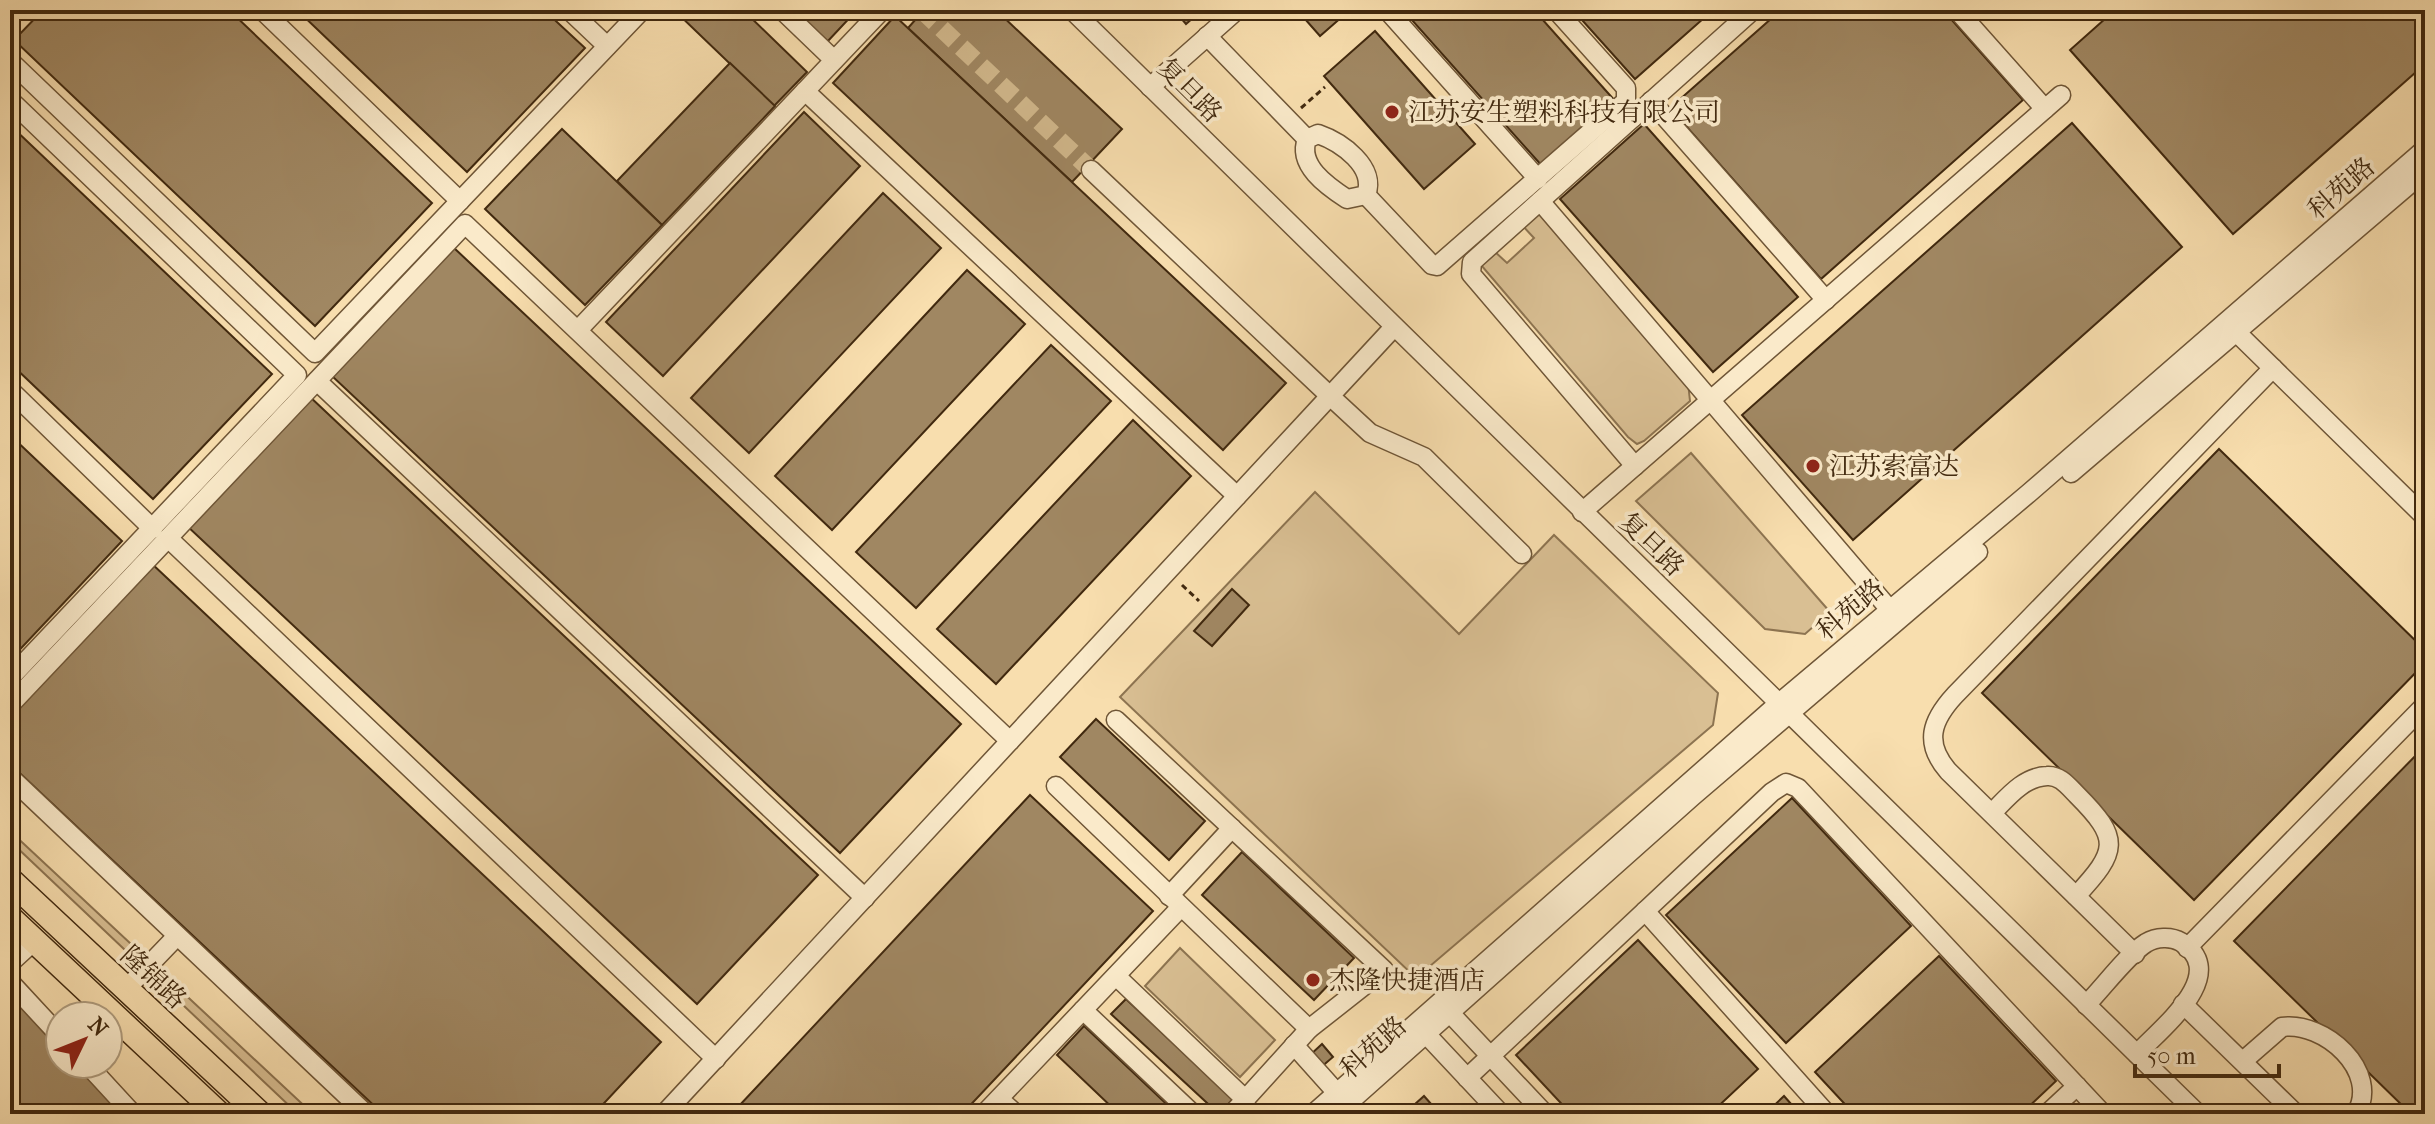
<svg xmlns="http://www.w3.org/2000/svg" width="2435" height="1124" font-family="'IM FELL French Canon','Noto Serif SC',serif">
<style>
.green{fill:#d9bf93;stroke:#8d7451;stroke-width:2}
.building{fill:#a08762;stroke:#41290f;stroke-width:2}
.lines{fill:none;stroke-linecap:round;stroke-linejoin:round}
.minor-tunnel{stroke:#d3ba8e;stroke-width:18;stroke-dasharray:18 9;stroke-linecap:butt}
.minor-casing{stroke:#6f5637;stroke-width:21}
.major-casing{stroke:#41290f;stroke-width:27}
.path{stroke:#41290f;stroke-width:3;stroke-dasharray:6 4;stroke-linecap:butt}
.minor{stroke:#faeaca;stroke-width:18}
.major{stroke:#f8deae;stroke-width:24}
.poi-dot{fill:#8f2418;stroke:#faeaca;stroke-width:3}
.labels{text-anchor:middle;stroke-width:7;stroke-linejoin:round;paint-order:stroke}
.street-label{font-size:26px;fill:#41290f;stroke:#faeaca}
.poi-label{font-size:26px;fill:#41290f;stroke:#faeaca;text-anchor:start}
</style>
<rect width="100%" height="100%" fill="#f8deae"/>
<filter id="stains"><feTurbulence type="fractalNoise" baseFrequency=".0025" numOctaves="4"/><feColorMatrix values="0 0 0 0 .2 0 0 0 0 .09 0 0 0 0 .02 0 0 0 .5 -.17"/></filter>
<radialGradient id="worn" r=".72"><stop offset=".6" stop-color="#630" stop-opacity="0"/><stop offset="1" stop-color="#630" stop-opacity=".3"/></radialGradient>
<!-- green -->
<g class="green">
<polygon points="1534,212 1542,213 1688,383 1690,401 1644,441 1637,444 1628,437 1481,265 1493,250 1507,263 1534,238 1521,224"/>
<polygon points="1691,453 1830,612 1805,634 1765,629 1636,501"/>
<polygon points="1315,492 1459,634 1554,535 1718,693 1713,725 1416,978 1120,697"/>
<polygon points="10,831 313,1114 298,1114 10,841"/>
<polygon points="1180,948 1275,1040 1240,1077 1145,986"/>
</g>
<!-- building -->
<g class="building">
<polygon points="43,10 229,10 432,203 315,326 14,40"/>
<polygon points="297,10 544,10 585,48 467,172"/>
<polygon points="674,10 743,10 807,72 774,106"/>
<polygon points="793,10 857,10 827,42"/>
<polygon points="924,10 996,10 1122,129 1072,182 908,28"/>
<polygon points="1174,10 1202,10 1186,24"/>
<polygon points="1297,10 1337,10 1343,16 1320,36"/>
<polygon points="1403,10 1534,10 1616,102 1543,167"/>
<polygon points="1573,10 1713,10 1635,79"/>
<polygon points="1781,10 1943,10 2023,100 1821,279 1670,108"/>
<polygon points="2115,10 2425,10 2425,64 2233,234 2070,50"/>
<polygon points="895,16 1286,383 1223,450 833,83"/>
<polygon points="1375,31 1475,144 1424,189 1324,76"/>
<polygon points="730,63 775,106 662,225 617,181"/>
<polygon points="804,112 860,166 663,376 606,322"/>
<polygon points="2072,123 2182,247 1853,540 1742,415"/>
<polygon points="1644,124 1798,297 1713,372 1560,199"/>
<polygon points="10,125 272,374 153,499 10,363"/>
<polygon points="562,129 662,225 585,305 485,209"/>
<polygon points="883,193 941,248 749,453 691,398"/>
<polygon points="453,247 961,724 840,853 332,376"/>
<polygon points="967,270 1025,324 832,530 775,476"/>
<polygon points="1051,345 1111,401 916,608 856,552"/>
<polygon points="308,395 818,875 697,1004 186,525"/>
<polygon points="1133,420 1191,476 996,684 937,629"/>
<polygon points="10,435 122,541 10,660"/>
<polygon points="2219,449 2425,650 2425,663 2194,900 1982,693"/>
<polygon points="150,562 661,1042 594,1114 383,1114 10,764 10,712"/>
<polygon points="1232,589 1249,605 1212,646 1194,631"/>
<polygon points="1096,719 1205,821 1169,860 1060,757"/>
<polygon points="2425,746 2425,1114 2411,1114 2234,941"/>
<polygon points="1030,795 1153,911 962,1114 745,1114 738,1107"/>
<polygon points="1792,798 1911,926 1786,1043 1666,915"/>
<polygon points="1242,852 1354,958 1314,1000 1202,895"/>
<polygon points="1638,940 1758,1069 1710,1114 1571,1114 1516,1055"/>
<polygon points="1939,956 2056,1081 2021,1114 1854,1114 1815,1072"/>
<polygon points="10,994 60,1048 60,1064 75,1064 122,1114 10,1114"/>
<polygon points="1126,999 1233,1099 1219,1114 1111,1014"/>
<polygon points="1084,1026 1177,1114 1119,1114 1057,1055"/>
<polygon points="1322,1044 1333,1057 1320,1068 1309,1056"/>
<polygon points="1424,1096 1440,1114 1404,1114"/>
<polygon points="1784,1096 1800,1114 1765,1114"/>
</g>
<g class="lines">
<!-- minor-tunnel -->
<polyline class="minor-tunnel" points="922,10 1091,170"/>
<defs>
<g id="minor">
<polyline points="262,10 460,201"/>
<polyline points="569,10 607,46"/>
<polyline points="782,10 834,60"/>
<polyline points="1072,10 2198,1114"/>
<polyline points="1387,10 1538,179"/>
<polyline points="1957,10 2045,109"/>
<polyline points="1207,36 1307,139"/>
<polyline points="10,61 315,353 642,10"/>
<polyline points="1150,87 1237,10"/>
<polyline points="805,91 1237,496"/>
<polyline points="10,100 297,375 10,678"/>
<polyline points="1651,101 1826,300"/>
<path d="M1318 134C1341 142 1377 167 1366 195L1347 199C1327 186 1297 165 1307 139Z"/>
<polyline points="1366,195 1432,265 1437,266 1626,101 1626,88 1556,10"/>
<polyline points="1540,201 1897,618"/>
<polyline points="2230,326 2425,517"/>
<polyline points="1394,327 1330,396 1370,433 1424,457 1522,554"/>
<polyline points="578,330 882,10"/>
<polyline points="317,381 865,898"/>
<polyline points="10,390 153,529"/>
<polyline points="1635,466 1471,274 1472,262 1753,10"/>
<polyline points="2071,473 2425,171"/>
<polyline points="1582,512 2061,95"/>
<polyline points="168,538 716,1059"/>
<polyline points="10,705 465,224 1010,741"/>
<polyline points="1116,720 1384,970 1309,1029 1232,1114"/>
<polyline points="10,777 366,1114"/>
<polyline points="1056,786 1309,1029"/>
<path d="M1992 813C2007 798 2023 777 2047 776 2060 775 2068 786 2077 795 2121 839 2118 851 2076 896"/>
<polyline points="1169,896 1232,828"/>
<polyline points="1645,911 1827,1114"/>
<polyline points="2187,948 2425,705"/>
<path d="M2135 954 1948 771C1924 743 1931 721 1955 695L2273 368"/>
<polyline points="10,963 34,941"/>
<polyline points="1116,976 1246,1100"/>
<polyline points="10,982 60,1036"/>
<polyline points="126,989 177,936"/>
<polyline points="2183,1004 2296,1114"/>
<path d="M2086 1005C2103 988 2127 955 2146 943 2156 937 2171 936 2181 942 2232 974 2160 1029 2137 1054"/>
<polyline points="1083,1010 1193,1114"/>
<polyline points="1450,1013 1545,1114"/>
<polyline points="1426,1034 1501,1114"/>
<polyline points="1294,1045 1337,1093"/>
<path d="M2243 1061 2282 1027C2324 1021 2381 1071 2356 1114"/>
<polyline points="87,1064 133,1114"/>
<polyline points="1467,1078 1772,792 1786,783 1798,788 2103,1114"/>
<polyline points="999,1099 1016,1114"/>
<polyline points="664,1114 1330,396 1091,170"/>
<polyline points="984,1114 1181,907"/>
<polyline points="1313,1114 1778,704 2029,493 2425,149"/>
<polyline points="1336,1114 1693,796 1978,552"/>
<polyline points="2047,1114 2077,1086"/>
</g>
<g id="major">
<polyline points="10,880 260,1114"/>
<polyline points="10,918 219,1114"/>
</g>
</defs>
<!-- minor casing -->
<use href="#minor" class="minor-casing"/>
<!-- major casing -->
<use href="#major" class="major-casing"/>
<!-- path -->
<g class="path">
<polyline points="1301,108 1325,87"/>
<polyline points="1182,585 1199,601"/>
</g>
<!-- minor -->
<use href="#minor" class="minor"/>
<!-- major -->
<use href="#major" class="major"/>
</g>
<!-- markers -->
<g class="poi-dot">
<circle cx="1392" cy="112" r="8"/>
<circle cx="1813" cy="466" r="8"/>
<circle cx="1313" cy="980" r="8"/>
</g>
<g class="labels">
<!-- street labels -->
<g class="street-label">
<text transform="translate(1190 90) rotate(45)" y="9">复旦路</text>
<text transform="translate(2341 188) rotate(-41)" y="9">科苑路</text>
<text transform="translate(1652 544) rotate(44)" y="9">复旦路</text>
<text transform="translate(1850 609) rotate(-40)" y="9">科苑路</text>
<text transform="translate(154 977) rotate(43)" y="9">隆锦路</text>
<text transform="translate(1373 1047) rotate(-42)" y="9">科苑路</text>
</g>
<!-- poi labels -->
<g class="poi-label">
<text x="1408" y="121">江苏安生塑料科技有限公司</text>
<text x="1829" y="475">江苏索富达</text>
<text x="1329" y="989">杰隆快捷酒店</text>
</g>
</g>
<!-- margin -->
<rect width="2435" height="1124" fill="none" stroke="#f8deae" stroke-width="40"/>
<rect x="12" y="12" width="2411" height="1100" fill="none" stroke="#41290f" stroke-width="4"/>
<rect x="20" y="20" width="2395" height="1084" fill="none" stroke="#41290f" stroke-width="2"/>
<!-- north arrow -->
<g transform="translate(84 1040) rotate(47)"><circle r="38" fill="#faeaca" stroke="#b09d7f" stroke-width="2"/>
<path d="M0-6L14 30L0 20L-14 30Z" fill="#8f2418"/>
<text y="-12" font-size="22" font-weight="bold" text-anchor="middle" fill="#41290f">N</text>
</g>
<!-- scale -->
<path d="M2135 1064v12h144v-12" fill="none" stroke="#41290f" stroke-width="4"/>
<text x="2147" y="1064" font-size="24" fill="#41290f" stroke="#faeaca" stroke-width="6" paint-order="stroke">50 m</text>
<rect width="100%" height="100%" filter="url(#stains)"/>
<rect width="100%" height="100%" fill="url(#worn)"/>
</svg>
